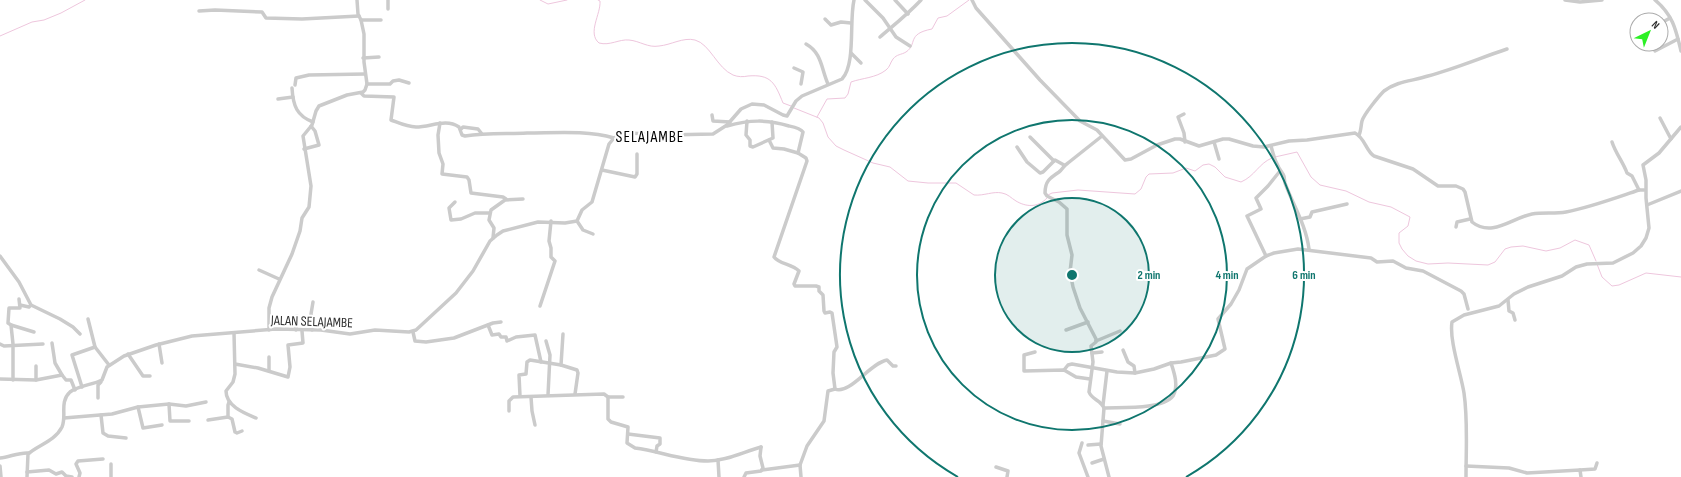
<svg xmlns="http://www.w3.org/2000/svg" width="1681" height="477" font-family="'Sofia Sans Condensed',sans-serif">
<style>
.lines{fill:none;stroke-linecap:round;stroke-linejoin:round}
.stream{stroke:#eec6dd;stroke-width:1}
.minor{stroke:#cbcbcb;stroke-width:3.5}
.ring{fill:none;stroke:#0f766e;stroke-width:2}
.labels{text-anchor:middle;stroke-width:4;stroke-linejoin:round;paint-order:stroke}
.street-label{font-size:14px;fill:#2e2e2e;stroke:#fff}
.quarter-label{font-size:16px;letter-spacing:1px;fill:#000;stroke:#fff}
.centre{fill:#0f766e;stroke:#fff;stroke-width:2}
.ring-label{font-size:12px;text-anchor:middle;font-weight:bold;fill:#0f766e;stroke:#fff;stroke-width:4;stroke-linejoin:round;paint-order:stroke}
</style>
<rect width="100%" height="100%" fill="#fff"/>
<g class="lines">
<!-- stream -->
<g class="stream">
<polyline points="540,0 548,4 567,0"/>
<path d="M598 0 600 1C601 14 587 33 599 43 610 46 619 39 629 40 640 41 648 48 659 46 671 45 683 37 695 40 710 44 717 68 733 75 738 77 743 77 748 76 771 74 775 83 783 103L791 106"/>
<polyline points="0,36 32,22 44,20 61,13 85,0"/>
<path d="M794 108 819 118 823 123 828 137 836 146 844 150 873 163 890 167 908 181 928 183H956L974 195C984 196 993 191 1002 193 1008 194 1011 198 1016 201 1026 207 1038 208 1047 198"/>
<path d="M817 117 827 99 845 98 848 94 851 82C862 78 876 78 886 70 890 67 890 63 893 59 897 54 901 55 906 52 918 44 906 34 932 29L938 18 947 16 969 0"/>
<polyline points="1275,157 1297,152 1311,177 1320,185 1346,191 1369,202 1391,207 1410,217 1408,226 1399,233 1399,243 1402,249 1408,256 1416,261 1428,264 1448,263 1488,265 1495,262 1505,249 1511,247 1523,246 1546,251 1560,248 1575,240 1589,245 1596,261"/>
<path d="M1048 195 1052 193 1078 190 1135 194 1141 189 1146 177 1149 174 1173 173 1186 168 1195 171 1203 165 1209 164 1215 167 1225 177 1241 182C1255 176 1259 163 1272 158"/>
<polyline points="1597,264 1602,277 1612,286 1619,285 1646,273 1681,277"/>
</g>
<!-- minor -->
<g class="minor">
<polyline points="388,0 388,9"/>
<polyline points="865,0 883,18 896,37 910,46"/>
<polyline points="895,0 908,14"/>
<path d="M972 0 976 8 1040 80 1080 121 1097 130 1125 160 1131 159 1157 145 1175 139H1180L1199 146 1223 139H1229L1253 146 1264 147 1289 141 1307 140 1355 133C1365 138 1366 151 1374 156L1413 169 1438 186H1456L1463 189 1465 192 1472 222C1492 238 1512 218 1532 214 1543 212 1555 214 1566 212 1591 207 1615 198 1639 190H1645"/>
<polyline points="1565,0 1580,2 1602,0"/>
<path d="M1655 0C1673 15 1676 30 1681 51"/>
<polyline points="199,11 215,10 262,12 266,18 302,19 359,16"/>
<polyline points="825,19 831,25 841,22 851,23"/>
<polyline points="361,20 381,20"/>
<polyline points="1661,23 1670,18"/>
<path d="M880 37C894 25 908 14 921 0"/>
<polyline points="1633,37 1637,35"/>
<path d="M806 44C822 53 821 68 828 84"/>
<polyline points="1655,51 1678,39"/>
<polyline points="851,53 861,63"/>
<polyline points="363,58 379,57"/>
<polyline points="794,68 803,72 801,84"/>
<polyline points="367,84 390,84 393,81 399,80 409,83"/>
<polyline points="295,85 296,78 309,75 365,74"/>
<path d="M292 88C293 106 297 116 313 122"/>
<path d="M361 93 364 96 394 97 391 120C399 123 407 127 416 127 431 127 446 118 459 127L462 135 465 136C486 133 507 134 527 133 555 133 586 130 614 138"/>
<polyline points="278,99 293,97"/>
<polyline points="1184,114 1178,117 1184,133 1185,142"/>
<polyline points="712,115 713,121 730,122"/>
<polyline points="1660,118 1671,139"/>
<polyline points="747,121 746,135 750,140 750,146 753,147 773,138 772,122"/>
<polyline points="440,123 438,135 439,153 443,164 442,174 467,177 469,180 471,193 503,197 506,199"/>
<path d="M727 126C749 120 767 119 789 126 794 127 800 128 803 132L798 153 806 158 807 161 774 257C779 264 792 264 799 271L794 284 795 286H816L819 287V291L823 295 824 311 825 313 830 312 832 313 837 347 834 352 833 373 835 389 828 391 824 421 807 446 800 465 801 477"/>
<polyline points="461,129 463,127 478,129 482,134"/>
<path d="M1359 135C1361 131 1361 125 1362 121 1364 114 1379 96 1384 91 1397 81 1413 81 1428 76 1454 69 1480 58 1507 49"/>
<path d="M1102 136 1068 163C1063 166 1063 169 1059 172 1050 178 1045 181 1045 193L1047 196 1059 202 1067 209V235L1072 255 1070 272 1073 287 1080 308 1096 339V342L1091 346 1093 362 1089 392C1092 400 1101 400 1104 408L1101 446 1109 477"/>
<polyline points="1030,137 1054,161"/>
<polyline points="769,140 773,148 784,149 798,153"/>
<polyline points="1214,142 1219,159"/>
<path d="M1612 142C1616 154 1623 162 1627 173L1632 176 1639 190"/>
<path d="M1271 146C1274 157 1276 165 1283 174 1285 177 1284 180 1285 183 1293 205 1306 225 1309 249"/>
<polyline points="1017,147 1027,162 1040,173 1043,172 1055,160 1064,165"/>
<polyline points="304,149 319,145 315,131 311,126"/>
<polyline points="602,170 635,177 637,174 637,154"/>
<polyline points="455,202 449,208 451,220 461,219 475,213 490,213"/>
<polyline points="1647,205 1681,191"/>
<polyline points="1300,219 1310,217 1312,212 1347,204"/>
<polyline points="577,221 583,230 593,234"/>
<polyline points="1456,227 1457,222 1470,219"/>
<polyline points="493,238 494,228 489,220 491,210 505,200 523,199"/>
<polyline points="0,256 19,282 31,305 60,319 73,327 80,334"/>
<polyline points="1266,256 1247,216 1261,209 1256,198 1268,186 1280,171"/>
<polyline points="259,270 279,279"/>
<polyline points="1508,300 1509,311 1513,313 1515,320"/>
<polyline points="20,305 29,307 31,305"/>
<polyline points="540,306 555,261 551,257 551,248 549,241 551,221"/>
<polyline points="88,319 95,347 109,365"/>
<polyline points="11,325 34,332"/>
<polyline points="488,325 492,335 499,334 501,337 506,337 507,341 516,337 535,335 541,362"/>
<polyline points="269,330 269,308 272,297 292,254 300,231 302,218 309,207 311,186 303,136 312,125 316,111 319,106 347,95 363,92 365,90 367,84 364,62 364,34 361,20 358,14 357,0"/>
<polyline points="296,330 297,316"/>
<polyline points="312,330 311,314 313,302"/>
<polyline points="1066,330 1088,322"/>
<polyline points="413,332 415,341 426,342 454,338 493,323 501,322"/>
<path d="M234 333 235 374 233 382 226 391C226 406 244 413 256 418"/>
<polyline points="546,341 550,355 548,395"/>
<polyline points="1096,341 1120,331"/>
<polyline points="52,343 55,363 62,375"/>
<polyline points="0,344 4,346 43,344"/>
<polyline points="159,344 162,363"/>
<polyline points="1123,350 1128,362 1134,366 1135,373"/>
<polyline points="1035,352 1024,355 1024,371 1064,370 1076,377 1090,379"/>
<polyline points="1092,353 1102,352"/>
<polyline points="128,354 143,376 150,376"/>
<polyline points="235,364 258,368 288,377 290,367 288,345 303,343 302,331"/>
<polyline points="561,365 563,334"/>
<polyline points="36,366 36,380"/>
<polyline points="1064,370 1068,365 1072,364 1117,372 1135,373 1154,369 1171,363 1181,362 1216,355 1225,349 1218,319 1231,304 1239,290 1247,269 1266,256 1274,253 1298,249 1371,258 1377,262 1393,261 1406,268 1423,271 1461,291 1464,294 1468,309"/>
<polyline points="269,371 269,357"/>
<polyline points="0,379 36,380 62,375 66,380 71,380 75,390"/>
<polyline points="13,380 13,344 11,325 8,323 9,308 20,308 19,299"/>
<polyline points="82,387 72,355 95,347"/>
<path d="M835 389C850 395 870 363 887 360L893 366H896"/>
<polyline points="520,396 519,375 526,374 527,362 530,360 561,365 577,370 578,373 575,394"/>
<polyline points="531,397 532,411 535,425"/>
<polyline points="608,397 623,397"/>
<polyline points="98,398 98,385 101,382"/>
<polyline points="169,404 170,421 189,421"/>
<polyline points="1103,405 1107,371"/>
<polyline points="138,407 143,428 162,425"/>
<path d="M1104 408C1120 407 1162 410 1173 396 1179 386 1174 372 1171 363"/>
<path d="M509 411V401L513 397 604 394 608 397V419L611 422 628 427 627 443 635 448C659 451 683 461 708 461 726 461 743 452 761 447"/>
<polyline points="101,415 103,433 108,436 126,438"/>
<polyline points="228,417 232,419 235,432 237,433 242,431"/>
<polyline points="64,418 112,414 138,407 169,404 186,406 206,402"/>
<polyline points="208,420 228,417 228,405 229,402"/>
<polyline points="1103,421 1120,424"/>
<polyline points="628,434 660,438 660,444 657,446 656,452"/>
<polyline points="1082,443 1079,453 1088,477"/>
<polyline points="1088,445 1101,444"/>
<path d="M0 458C10 457 19 452 29 453"/>
<polyline points="718,460 719,477"/>
<polyline points="1092,463 1104,459"/>
<polyline points="111,464 111,477"/>
<polyline points="0,466 1,477"/>
<polyline points="1466,466 1509,468 1527,473 1580,470 1581,477"/>
<polyline points="996,467 1008,471 1007,477"/>
<polyline points="762,470 800,465"/>
<polyline points="1580,470 1595,469 1597,463"/>
<polyline points="27,472 49,470 56,474 62,472 66,476 72,477"/>
<path d="M27 477 28 454C38 445 55 441 62 427 67 416 59 402 70 392 79 385 93 385 102 380L107 367 124 356 156 345 192 336 276 329 321 330 350 334 375 330 409 332 416 330 456 293 473 271 490 241 497 235 503 231 538 222 565 223 577 221 582 210 592 202 609 144 614 138 619 135 629 133 666 135 713 134 727 125 741 109 752 104 764 105 783 115 787 116 796 101 802 96 842 79C856 64 849 21 854 0"/>
<polyline points="79,477 80,473 76,464 78,461 103,459"/>
<polyline points="744,477 746,473 761,471 763,468 760,456 761,447"/>
<path d="M1466 477C1466 449 1468 420 1464 393 1461 374 1449 340 1452 322L1464 315 1499 306 1514 294 1528 287 1562 276 1576 267 1587 264 1613 263 1633 253 1641 246 1646 238 1649 228 1646 198V180L1643 165 1659 153 1681 127"/>
</g>
</g>
<!-- distance rings -->
<circle cx="1072" cy="275" r="77" fill="#0f766e" fill-opacity=".12"/>
<g class="ring">
<circle cx="1072" cy="275" r="77"/>
<circle cx="1072" cy="275" r="155"/>
<path d="M958 477A232 232 0 1 1 1186 477"/>
</g>
<g class="labels">
<!-- street labels -->
<g class="street-label">
<text transform="translate(312 321) rotate(2)" y="5">JALAN SELAJAMBE</text>
</g>
<!-- quarter labels -->
<g class="quarter-label">
<text x="650" y="142">SELAJAMBE</text>
</g>
</g>
<circle cx="1072" cy="275" r="6" class="centre"/>
<g class="ring-label">
<text x="1149" y="279">2 min</text>
<text x="1227" y="279">4 min</text>
<text x="1304" y="279">6 min</text>
</g>
<!-- north arrow -->
<g transform="translate(1649 32) rotate(43)"><circle r="19" fill="#ffffff" stroke="#ababab"/>
<path d="M0-3L7 15L0 10L-7 15Z" fill="#2cf025"/>
<text y="-6" font-size="11" font-weight="bold" text-anchor="middle" fill="#2e2e2e">N</text>
</g>
</svg>
